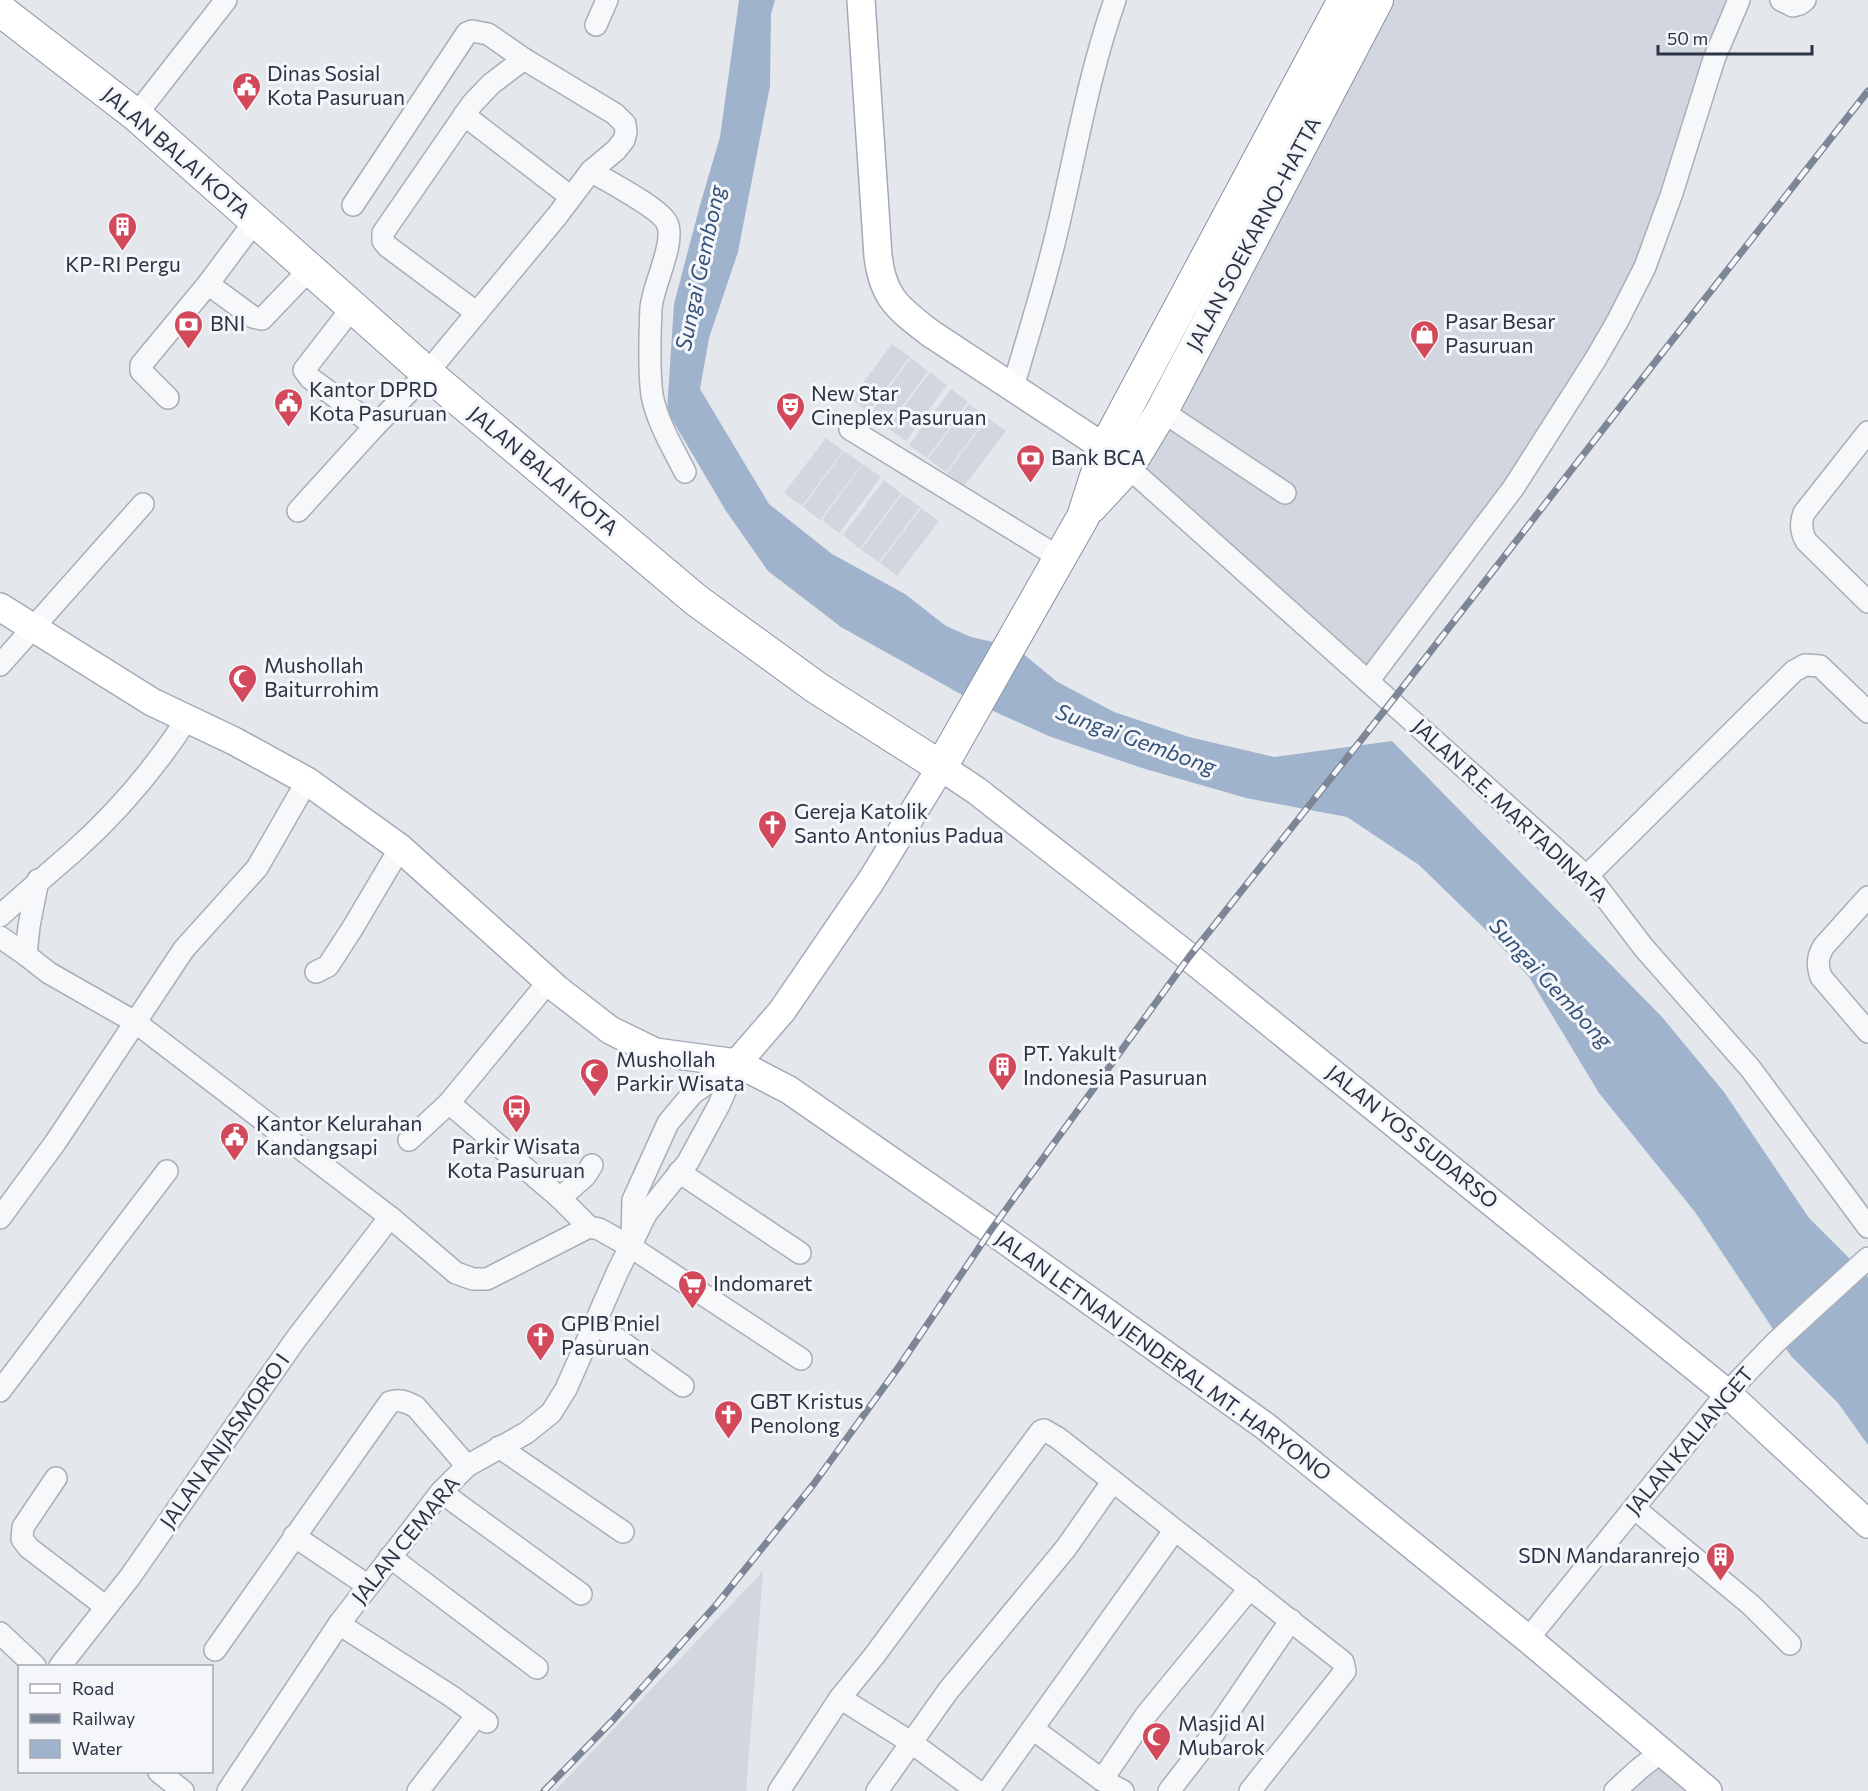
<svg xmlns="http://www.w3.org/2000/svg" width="1868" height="1791" font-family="Commissioner,sans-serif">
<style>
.built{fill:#d2d6de}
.water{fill:#9fb4cc}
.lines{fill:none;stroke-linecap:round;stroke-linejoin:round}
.minor-casing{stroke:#a9aeb7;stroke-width:24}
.major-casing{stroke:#a3abb8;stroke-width:30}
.highway-casing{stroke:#8b94a3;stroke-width:34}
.minor{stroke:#f7f8fa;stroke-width:21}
.major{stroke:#fff;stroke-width:27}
.highway{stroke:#fff;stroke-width:32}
.rail-casing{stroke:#7d8696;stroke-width:7}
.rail{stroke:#f4f6f9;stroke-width:4.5;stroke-dasharray:14;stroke-linecap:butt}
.labels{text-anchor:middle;stroke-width:6;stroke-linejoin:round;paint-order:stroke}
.poi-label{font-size:21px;fill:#2b3445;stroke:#f4f6f9;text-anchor:start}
.street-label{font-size:21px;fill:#2b3445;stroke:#f4f6f9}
.water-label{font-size:22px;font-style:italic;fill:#34527a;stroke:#f4f6f9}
</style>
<rect width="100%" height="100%" fill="#e4e7ec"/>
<!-- built -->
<g class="built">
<polygon points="1377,0 1739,0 1668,195 1597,358 1371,675 1128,467"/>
<polygon points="892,344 910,357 868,412 851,399"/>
<polygon points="911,358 928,371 887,427 870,414"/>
<polygon points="930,372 947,385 906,441 888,428"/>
<polygon points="951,389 968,402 927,458 909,445"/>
<polygon points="969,404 987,417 946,472 928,459"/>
<polygon points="988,418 1006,431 964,486 947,473"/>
<polygon points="826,438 843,451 802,506 784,493"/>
<polygon points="844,451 862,464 820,520 803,507"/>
<polygon points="863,464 881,477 839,533 822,520"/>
<polygon points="884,480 901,493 860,549 843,535"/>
<polygon points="902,494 920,507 879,562 861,550"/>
<polygon points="921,508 939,521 897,576 880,563"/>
<polygon points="763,1571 746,1791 555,1791"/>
<polygon points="1661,1752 1708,1791 1615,1791"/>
</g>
<!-- water -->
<polygon class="water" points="739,0 775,0 771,14 770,86 738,252 709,338 700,389 769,504 832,554 905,594 946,626 971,637 1015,647 1056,681 1114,712 1189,737 1274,757 1392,741 1662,1017 1724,1092 1809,1218 1868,1277 1868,1445 1838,1403 1791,1356 1695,1212 1599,1093 1529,977 1488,932 1419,865 1347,817 1246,798 1142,768 1051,737 980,705 841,627 768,571 726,511 667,411 674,304 700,205 720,137"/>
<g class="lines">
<defs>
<g id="minor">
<polyline points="1781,0 1793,6 1800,4 1805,0"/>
<polyline points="596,25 607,0"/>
<polyline points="136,115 226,0"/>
<polyline points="464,115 571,197"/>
<path d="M591 171C607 181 660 208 667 223 676 242 653 285 651 308 650 331 649 373 652 395 657 422 673 448 685 472"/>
<polyline points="255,221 208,284 253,317 262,319 309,270"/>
<polyline points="352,308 304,370 310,378 375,426"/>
<polyline points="477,313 387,246 383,241 383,233 472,104 491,84 524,59"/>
<path d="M1013 387C1031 326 1050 266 1063 205 1079 135 1091 68 1115 0"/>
<polyline points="168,398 141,371 141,365 208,284"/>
<polyline points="1162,411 1285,493"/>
<polyline points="850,429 1060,558"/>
<path d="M1868 432 1804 513C1800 523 1801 532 1806 541L1868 602"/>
<polyline points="1128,467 1596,885 1644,948 1750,1068 1868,1227"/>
<polyline points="298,511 375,426 427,373 557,216 591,171 616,150 624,140 626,132 625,124 615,114 524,59 488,34 472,31 467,33 353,205"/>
<polyline points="0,665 143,504"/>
<polyline points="1369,680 1514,487 1595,360 1617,322 1645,267 1672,193 1714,59 1739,0"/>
<polyline points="1587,876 1794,671 1805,665 1820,666 1868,712"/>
<polyline points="38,880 29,926 26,955 49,973 135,1022 390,1217 456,1273 473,1279 487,1279 589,1227 599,1229 631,1247 801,1359"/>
<path d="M1868 897 1824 946C1817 957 1817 965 1821 977L1868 1032"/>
<path d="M0 916C24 894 49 873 73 852 117 813 155 768 187 719"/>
<polyline points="0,937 26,955"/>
<polyline points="316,972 328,966 352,929 400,848"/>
<polyline points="449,1103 560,1198 585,1176 592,1165"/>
<polyline points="409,1140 449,1103 549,981"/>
<polyline points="679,1172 800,1253"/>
<polyline points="560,1198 589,1227"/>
<polyline points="0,1218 55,1143 184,949 257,868 307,781"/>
<polyline points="632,1237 633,1200 668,1123 693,1093 737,1063"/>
<polyline points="595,1323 683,1386"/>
<polyline points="0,1391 167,1171"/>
<polyline points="499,1447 623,1532"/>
<polyline points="56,1478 23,1527 22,1539 29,1548 106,1607"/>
<polyline points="441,1492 581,1594"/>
<polyline points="1634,1508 1751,1605 1790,1644"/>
<polyline points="294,1536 367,1585"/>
<polyline points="390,1557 537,1668"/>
<polyline points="339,1624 451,1696 487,1722"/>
<polyline points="0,1633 35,1666"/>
<polyline points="1528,1639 1727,1393 1775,1343 1868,1258"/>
<path d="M215 1650 390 1402C400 1399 407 1402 416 1407L467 1466"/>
<polyline points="60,1666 130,1577 296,1339 390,1217"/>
<polyline points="840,1698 912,1743 977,1791"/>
<polyline points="1033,1729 1102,1780"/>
<polyline points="159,1772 183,1791"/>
<polyline points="228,1791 339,1624 441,1492 467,1466 526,1433 551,1413 566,1389 617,1273 646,1214 688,1162 719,1105 737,1063"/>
<polyline points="418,1791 477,1715"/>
<polyline points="779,1791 840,1698 874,1656 1041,1431 1044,1430 1058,1438 1343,1662 1345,1671 1250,1791"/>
<polyline points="877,1791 948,1691 1066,1548 1113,1481"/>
<polyline points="988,1791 1174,1531"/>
<polyline points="1123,1791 1102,1780 1146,1715 1250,1588"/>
<polyline points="1169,1791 1214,1733 1291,1620"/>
<polyline points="1615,1791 1639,1769 1661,1752"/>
</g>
<g id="major">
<path d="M861 0 878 256C883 298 898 308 930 333L1105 448 1121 461"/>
<polyline points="0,607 152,702 234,741 307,781 400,848 557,989 610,1030 655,1052 737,1063 789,1090 991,1230 1265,1426 1528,1639 1708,1791"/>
<polyline points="737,1063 782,1011 871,881 941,767 977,791 1189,957 1727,1393 1868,1524"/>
</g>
<g id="highway">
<polyline points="0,10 136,115 427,373 696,600 817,688 941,767 1083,517 1105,448 1344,0"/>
<polyline points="1091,507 1128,467 1162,411 1377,0"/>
</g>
</defs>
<!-- minor casing -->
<use href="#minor" class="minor-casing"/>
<!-- major casing -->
<use href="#major" class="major-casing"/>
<!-- highway casing -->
<use href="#highway" class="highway-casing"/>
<!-- minor -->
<use href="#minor" class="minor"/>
<!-- major -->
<use href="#major" class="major"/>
<!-- highway -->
<use href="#highway" class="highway"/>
<defs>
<polyline id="rail" points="544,1791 614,1719 717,1604 813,1485 900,1365 991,1230 1189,957 1392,701 1656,361 1868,91"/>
</defs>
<!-- rail casing -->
<use href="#rail" class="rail-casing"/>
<!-- rail -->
<use href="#rail" class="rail"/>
</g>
<!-- icons -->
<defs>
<symbol id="civic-pin" viewBox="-11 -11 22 30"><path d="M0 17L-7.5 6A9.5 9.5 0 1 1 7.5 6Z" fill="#d1495b" stroke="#f4f6f9"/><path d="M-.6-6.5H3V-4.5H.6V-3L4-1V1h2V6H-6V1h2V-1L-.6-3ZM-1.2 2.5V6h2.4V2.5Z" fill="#fff"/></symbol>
<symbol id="building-pin" viewBox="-11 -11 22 30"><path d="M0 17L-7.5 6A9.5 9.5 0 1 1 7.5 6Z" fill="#d1495b" stroke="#f4f6f9"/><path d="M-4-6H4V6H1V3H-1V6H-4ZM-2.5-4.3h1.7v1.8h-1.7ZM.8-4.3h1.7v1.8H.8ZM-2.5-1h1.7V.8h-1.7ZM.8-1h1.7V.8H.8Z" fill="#fff"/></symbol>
<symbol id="bank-pin" viewBox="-11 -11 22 30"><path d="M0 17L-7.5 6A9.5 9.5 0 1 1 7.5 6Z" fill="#d1495b" stroke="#f4f6f9"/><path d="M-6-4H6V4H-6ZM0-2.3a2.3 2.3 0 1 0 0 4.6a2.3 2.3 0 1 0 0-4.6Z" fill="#fff"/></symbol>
<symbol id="shop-pin" viewBox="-11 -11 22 30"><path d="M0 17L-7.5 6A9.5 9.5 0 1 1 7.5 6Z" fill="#d1495b" stroke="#f4f6f9"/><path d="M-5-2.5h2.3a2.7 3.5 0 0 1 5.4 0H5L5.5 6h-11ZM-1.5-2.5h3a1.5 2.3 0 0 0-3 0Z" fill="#fff"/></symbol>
<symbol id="theatre-pin" viewBox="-11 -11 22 30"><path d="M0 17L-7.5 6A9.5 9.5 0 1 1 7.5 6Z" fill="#d1495b" stroke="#f4f6f9"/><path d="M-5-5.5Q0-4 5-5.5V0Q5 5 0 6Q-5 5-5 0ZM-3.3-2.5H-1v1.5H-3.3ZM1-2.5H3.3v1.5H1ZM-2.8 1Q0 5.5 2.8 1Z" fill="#fff"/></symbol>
<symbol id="mosque-pin" viewBox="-11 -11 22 30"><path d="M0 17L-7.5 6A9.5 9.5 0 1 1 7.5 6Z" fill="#d1495b" stroke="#f4f6f9"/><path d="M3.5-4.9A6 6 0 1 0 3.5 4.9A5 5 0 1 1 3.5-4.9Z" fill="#fff"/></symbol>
<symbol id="church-pin" viewBox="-11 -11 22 30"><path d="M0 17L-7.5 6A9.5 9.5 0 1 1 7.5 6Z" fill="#d1495b" stroke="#f4f6f9"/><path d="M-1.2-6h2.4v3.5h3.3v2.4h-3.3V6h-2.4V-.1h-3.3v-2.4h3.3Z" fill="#fff"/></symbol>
<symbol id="bus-pin" viewBox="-11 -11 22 30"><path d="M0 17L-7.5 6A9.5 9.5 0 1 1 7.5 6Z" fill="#d1495b" stroke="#f4f6f9"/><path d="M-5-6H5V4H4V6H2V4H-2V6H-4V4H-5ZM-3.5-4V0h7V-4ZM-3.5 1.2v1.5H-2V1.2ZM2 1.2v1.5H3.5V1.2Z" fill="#fff"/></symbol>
<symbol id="supermarket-pin" viewBox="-11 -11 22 30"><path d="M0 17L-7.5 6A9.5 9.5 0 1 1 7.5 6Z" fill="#d1495b" stroke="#f4f6f9"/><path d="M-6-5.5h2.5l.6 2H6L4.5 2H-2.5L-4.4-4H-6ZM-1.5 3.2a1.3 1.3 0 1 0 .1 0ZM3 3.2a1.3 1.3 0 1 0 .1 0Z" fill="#fff"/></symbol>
</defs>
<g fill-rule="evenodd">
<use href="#civic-pin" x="230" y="70" width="33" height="45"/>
<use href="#building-pin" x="106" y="210" width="33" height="45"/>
<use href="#bank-pin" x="172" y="308" width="33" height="45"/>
<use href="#shop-pin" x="1408" y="318" width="33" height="45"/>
<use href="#civic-pin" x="272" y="386" width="33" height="45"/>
<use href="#theatre-pin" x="774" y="390" width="33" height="45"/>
<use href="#bank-pin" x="1014" y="442" width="33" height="45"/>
<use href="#mosque-pin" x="226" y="662" width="33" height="45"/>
<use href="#church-pin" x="756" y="808" width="33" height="45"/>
<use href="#building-pin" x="986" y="1050" width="33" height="45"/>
<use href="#mosque-pin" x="578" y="1056" width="33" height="45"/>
<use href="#bus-pin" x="500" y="1092" width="33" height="45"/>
<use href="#civic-pin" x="218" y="1120" width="33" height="45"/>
<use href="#supermarket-pin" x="676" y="1268" width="33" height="45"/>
<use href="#church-pin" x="524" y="1320" width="33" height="45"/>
<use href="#church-pin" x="712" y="1398" width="33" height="45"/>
<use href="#building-pin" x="1704" y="1540" width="33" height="45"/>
<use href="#mosque-pin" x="1140" y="1720" width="33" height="45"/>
</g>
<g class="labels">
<!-- poi labels -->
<g class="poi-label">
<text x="267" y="81">Dinas Sosial<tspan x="267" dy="24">Kota Pasuruan</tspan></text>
<text x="123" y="272" text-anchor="middle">KP-RI Pergu</text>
<text x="1445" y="329">Pasar Besar<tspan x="1445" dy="24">Pasuruan</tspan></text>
<text x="210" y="331">BNI</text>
<text x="309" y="397">Kantor DPRD<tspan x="309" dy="24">Kota Pasuruan</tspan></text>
<text x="811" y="401">New Star<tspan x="811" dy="24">Cineplex Pasuruan</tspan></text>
<text x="1051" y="465">Bank BCA</text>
<text x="264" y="673">Mushollah<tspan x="264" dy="24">Baiturrohim</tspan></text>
<text x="794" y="819">Gereja Katolik<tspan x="794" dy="24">Santo Antonius Padua</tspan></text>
<text x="1023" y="1061">PT. Yakult<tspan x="1023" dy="24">Indonesia Pasuruan</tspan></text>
<text x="616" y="1067">Mushollah<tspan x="616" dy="24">Parkir Wisata</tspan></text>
<text x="256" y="1131">Kantor Kelurahan<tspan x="256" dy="24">Kandangsapi</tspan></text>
<text x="516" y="1154" text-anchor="middle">Parkir Wisata<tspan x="516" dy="24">Kota Pasuruan</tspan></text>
<text x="713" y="1291">Indomaret</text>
<text x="561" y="1331">GPIB Pniel<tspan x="561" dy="24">Pasuruan</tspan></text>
<text x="750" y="1409">GBT Kristus<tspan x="750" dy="24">Penolong</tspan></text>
<text x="1700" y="1563" text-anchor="end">SDN Mandaranrejo</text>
<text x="1178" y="1731">Masjid Al<tspan x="1178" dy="24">Mubarok</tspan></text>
</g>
<!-- street labels -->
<g class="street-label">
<text transform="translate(176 153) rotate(41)" y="7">JALAN BALAI KOTA</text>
<text transform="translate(1254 234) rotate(-62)" y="7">JALAN SOEKARNO-HATTA</text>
<text transform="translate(543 471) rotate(40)" y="7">JALAN BALAI KOTA</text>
<text transform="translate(1510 811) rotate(43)" y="7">JALAN R.E. MARTADINATA</text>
<text transform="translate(1412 1137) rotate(39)" y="7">JALAN YOS SUDARSO</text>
<text transform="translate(1163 1356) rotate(36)" y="7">JALAN LETNAN JENDERAL MT. HARYONO</text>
<text transform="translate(225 1441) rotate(-55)" y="7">JALAN ANJASMORO I</text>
<text transform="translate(1690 1441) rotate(-50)" y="7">JALAN KALIANGET</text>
<text transform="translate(406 1540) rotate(-51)" y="7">JALAN CEMARA</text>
</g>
<!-- water labels -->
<g class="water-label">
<text transform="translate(700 268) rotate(-78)" y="8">Sungai Gembong</text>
<text transform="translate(1136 739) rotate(20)" y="8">Sungai Gembong</text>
<text transform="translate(1551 983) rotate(47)" y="8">Sungai Gembong</text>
</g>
</g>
<!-- legend -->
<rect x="18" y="1665" width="195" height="108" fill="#f4f6f9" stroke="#a4a8b1" stroke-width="1.5"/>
<rect x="30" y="1684" width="30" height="9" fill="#ffffff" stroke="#a4a8b1" stroke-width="1.5"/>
<text x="72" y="1695" font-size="18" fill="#2b3445">Road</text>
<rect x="30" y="1714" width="30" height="9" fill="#7d8696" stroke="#a4a8b1" stroke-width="1.5"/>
<text x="72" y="1725" font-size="18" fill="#2b3445">Railway</text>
<rect x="30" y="1740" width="30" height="18" fill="#9fb4cc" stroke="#a4a8b1" stroke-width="1.5"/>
<text x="72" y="1755" font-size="18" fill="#2b3445">Water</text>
<!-- scale -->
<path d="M1658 45v9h154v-9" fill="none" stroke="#2b3445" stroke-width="3"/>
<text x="1667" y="45" font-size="18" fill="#2b3445" stroke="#f4f6f9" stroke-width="4.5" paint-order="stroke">50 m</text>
</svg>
